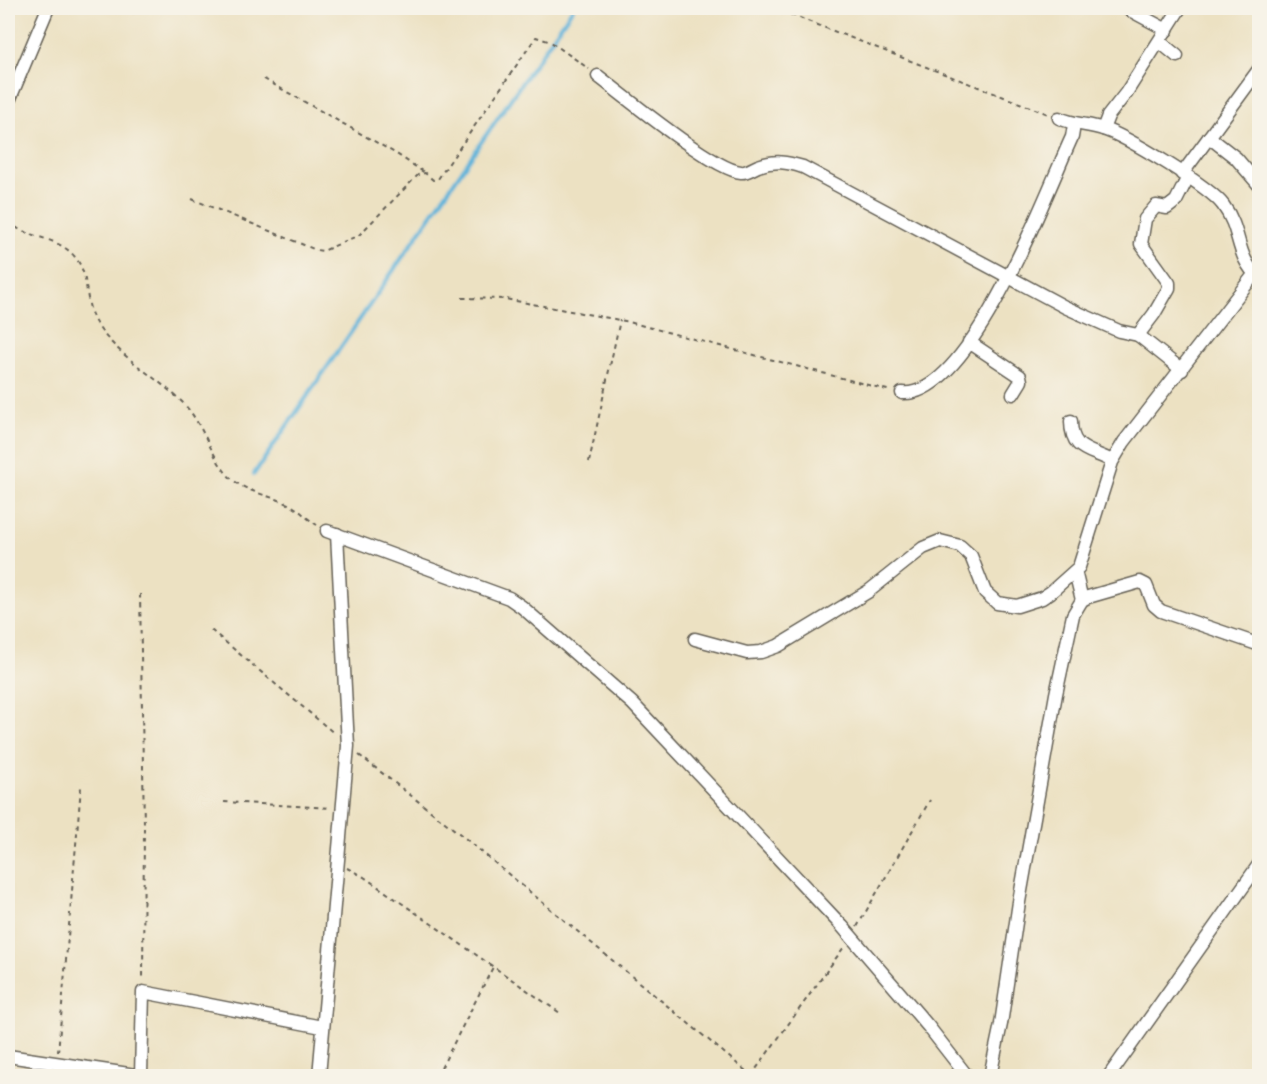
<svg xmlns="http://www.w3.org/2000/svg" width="1267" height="1084" font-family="'Indie Flower',sans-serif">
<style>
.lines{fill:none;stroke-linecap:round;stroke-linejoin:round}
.stream{stroke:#5eb3da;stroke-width:4}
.street-casing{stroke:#656156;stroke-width:15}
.path{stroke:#656156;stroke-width:2;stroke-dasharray:4.5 4.5;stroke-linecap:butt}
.street{stroke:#fff;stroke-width:12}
</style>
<rect width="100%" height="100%" fill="#f7f3e8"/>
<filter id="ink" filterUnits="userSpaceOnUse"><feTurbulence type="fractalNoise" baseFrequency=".0167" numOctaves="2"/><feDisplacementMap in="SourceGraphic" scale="12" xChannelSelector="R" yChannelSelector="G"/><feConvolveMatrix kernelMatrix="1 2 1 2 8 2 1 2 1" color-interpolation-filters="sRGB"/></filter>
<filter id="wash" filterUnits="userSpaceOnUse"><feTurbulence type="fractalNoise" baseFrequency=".008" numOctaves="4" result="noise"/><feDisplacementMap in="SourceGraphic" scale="24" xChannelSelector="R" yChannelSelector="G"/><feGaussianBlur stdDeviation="1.35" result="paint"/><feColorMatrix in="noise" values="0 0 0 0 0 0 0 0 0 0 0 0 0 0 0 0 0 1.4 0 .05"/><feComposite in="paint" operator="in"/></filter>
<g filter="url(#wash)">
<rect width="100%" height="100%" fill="#ece1c2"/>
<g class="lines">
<!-- stream -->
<polyline class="stream" points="254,474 573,8"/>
</g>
</g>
<g filter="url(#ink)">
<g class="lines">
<defs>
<g id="street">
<polyline points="1126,8 1167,30"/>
<polyline points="1160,42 1177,56"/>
<path d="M598 76C624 96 714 170 741 172 746 173 753 168 758 166 775 160 787 162 803 167L1065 307 1119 331 1138 335 1154 314 1169 288V283L1141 244 1145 219 1156 206 1167 208 1176 201 1188 177"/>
<polyline points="8,103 48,8"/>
<path d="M1059 118C1075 125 1088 124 1103 129 1126 136 1210 187 1223 205 1243 232 1234 255 1259 278"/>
<polyline points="1103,129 1108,116 1126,93 1180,8"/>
<polyline points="1209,137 1236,158 1260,186"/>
<polyline points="1182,174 1260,68"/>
<polyline points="1138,335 1182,370"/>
<polyline points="969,342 1020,376 1021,381 1013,394"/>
<path d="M902 393C970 399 1047 190 1072 137L1074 125"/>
<path d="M1071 421C1071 451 1089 449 1112 461"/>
<polyline points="327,531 509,598 522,607 632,703 842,926 928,1026 967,1076"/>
<polyline points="1075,571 1082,600"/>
<polyline points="695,639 747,653 761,652 778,646 869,591 923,548 940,541 960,546 971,556 985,592 997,603 1017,606 1042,598 1051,592 1079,567 1112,462 1124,442 1260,267"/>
<polyline points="8,1056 142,1076"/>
<polyline points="141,1076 143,992 322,1027"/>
<polyline points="319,1076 348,746 337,534"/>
<polyline points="990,1076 1001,1024 1019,902 1056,694 1073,615 1082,600 1088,597 1140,582 1146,585 1154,605 1161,611 1260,645"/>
<polyline points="1109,1076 1260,863"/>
</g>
</defs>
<!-- street casing -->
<use href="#street" class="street-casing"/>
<!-- path -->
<g class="path">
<polyline points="122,8 138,15"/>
<polyline points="774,8 1048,114"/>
<polyline points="264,79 395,153 425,173"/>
<polyline points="192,199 316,250 323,251 359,235 418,175 425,173 433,180 438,179 536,37 551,42 589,69"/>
<path d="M8 222C28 239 58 236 75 257 91 276 83 304 97 325 118 356 154 375 181 401 202 421 209 452 227 474 244 494 271 494 292 506 301 511 307 519 317 525"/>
<polyline points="462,298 505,299 625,321 891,391"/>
<polyline points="589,462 620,320"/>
<polyline points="140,594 144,826 143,980"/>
<polyline points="211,630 335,734"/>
<polyline points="359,755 460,834 752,1076"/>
<polyline points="224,802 330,808"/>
<polyline points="347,868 364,877 560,1013"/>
<polyline points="857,927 930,800"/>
<polyline points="58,1052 81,787"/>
<polyline points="437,1076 493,967"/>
<polyline points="751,1076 844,947"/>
</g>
<!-- street -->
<use href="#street" class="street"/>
</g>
</g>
<!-- margin -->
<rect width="1267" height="1084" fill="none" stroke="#f7f3e8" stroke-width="30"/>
</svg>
